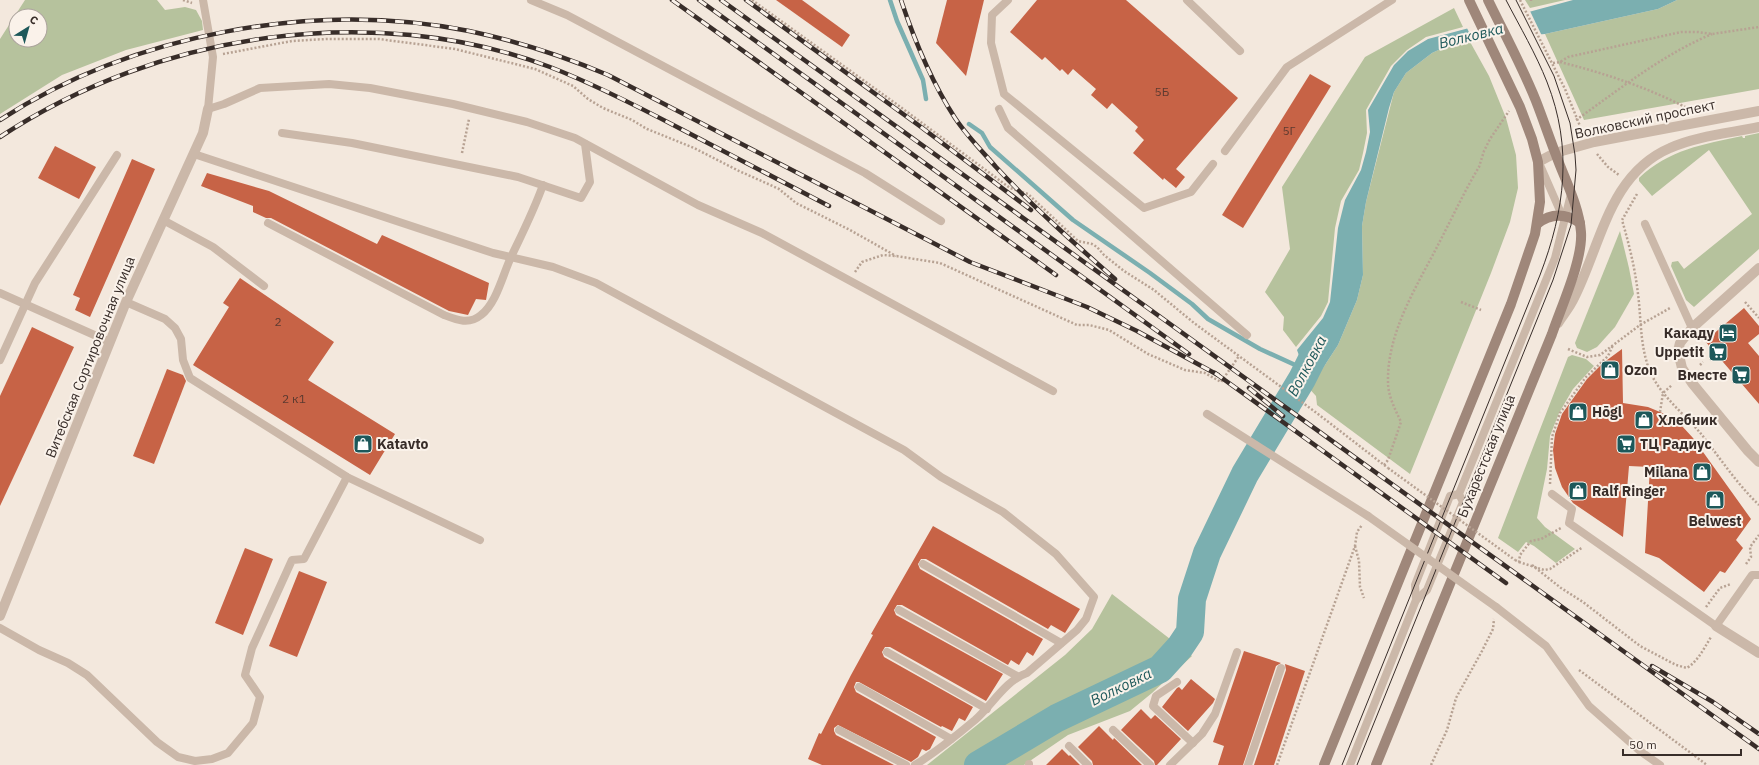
<svg xmlns="http://www.w3.org/2000/svg" width="1759" height="765" font-family="'IBM Plex Sans',sans-serif">
<style>
.green{fill:#b6c29d;fill-rule:evenodd}
.water{fill:#7bafb0}
.pier{fill:#f3e8dd}
.lines{fill:none;stroke-linecap:round;stroke-linejoin:round}
.stream{stroke:#7bafb0;stroke-width:4.5}
.river{stroke:#7bafb0;stroke-width:28}
.building{fill:#c76346}
.path{stroke:#b7a293;stroke-width:2.5;stroke-dasharray:2 2;stroke-linecap:butt}
.service{stroke:#cbb8a9;stroke-width:8}
.minor{stroke:#cbb8a9;stroke-width:10}
.tertiary{stroke:#cbb8a9;stroke-width:10}
.secondary{stroke:#9f877a;stroke-width:10}
.tram{stroke:#382d29;stroke-width:1}
.rail-casing{stroke:#382d29;stroke-width:4.5}
.rail{stroke:#faf2ea;stroke-width:3;stroke-dasharray:9;stroke-linecap:butt}
.path-bridge{stroke:#b7a293;stroke-width:2.5;stroke-dasharray:2 2;stroke-linecap:butt}
.service-bridge{stroke:#cbb8a9;stroke-width:8}
.labels{text-anchor:middle;stroke-width:4;stroke-linejoin:round;paint-order:stroke}
.number-label{font-size:12px;fill:#5c3a30}
.street-label{font-size:14px;fill:#382d29;stroke:#faf2ea}
.poi-label{font-size:14px;font-weight:bold;fill:#382d29;stroke:#faf2ea;text-anchor:start}
.water-label{font-size:15px;font-style:italic;fill:#1d585a;stroke:#faf2ea}
</style>
<rect width="100%" height="100%" fill="#f3e8dd"/>
<!-- green -->
<g class="green">
<path d="M25 0H157L165 10 185 7 196 10 202 21 203 30 126 50 62 75 0 114V39ZM16 16H40V40H16Z"/>
<polygon points="1525,0 1565,0 1530,8"/>
<polygon points="1677,0 1759,0 1759,89 1584,120 1545,34 1658,9"/>
<polygon points="1454,8 1463,27 1426,37 1407,50 1391,66 1366,110 1367,133 1363,153 1359,170 1341,201 1335,228 1328,302 1321,316 1296,347 1283,330 1284,317 1265,292 1290,249 1282,187 1365,57"/>
<polygon points="1469,40 1489,76 1506,118 1516,155 1518,188 1510,222 1491,273 1410,474 1317,405 1316,396 1306,385 1323,368 1338,345 1357,300 1363,275 1362,226 1366,202 1394,92 1406,73 1432,53 1447,46"/>
<path d="M1759 133V249L1694 307 1686 300 1671 266 1672 262 1678 261 1684 269 1752 214 1709 150 1652 196 1639 181V178C1668 150 1704 144 1742 136L1743 138H1745V136Z"/>
<polygon points="1620,231 1629,268 1634,294 1615,327 1597,347 1587,352 1577,348 1575,343"/>
<polygon points="1572,355 1586,359 1594,366 1573,389 1559,413 1550,436 1547,469 1537,518 1545,527 1575,549 1556,563 1534,546 1526,542 1518,552 1498,538 1568,357"/>
<polygon points="1112,594 1192,656 1152,693 1130,711 1068,735 1024,765 927,765 1065,655 1092,629"/>
</g>
<!-- water -->
<polygon class="water" points="1573,0 1677,0 1658,9 1545,34 1469,40 1447,46 1432,53 1406,73 1394,92 1389,108 1366,202 1362,226 1363,275 1357,300 1338,345 1323,368 1306,385 1296,378 1301,361 1297,350 1323,318 1330,302 1338,228 1345,200 1361,170 1366,152 1370,132 1368,110 1394,65 1408,51 1428,39"/>
<!-- pier -->
<polygon class="pier" points="1530,11 1542,36 1473,41 1467,28"/>
<g class="lines">
<!-- stream -->
<g class="stream">
<polyline points="890,0 897,21 923,80 926,99"/>
<polyline points="969,124 982,133 990,147 1073,220 1150,273 1192,304 1208,319 1260,349 1304,369"/>
</g>
<!-- river -->
<polyline class="river" points="978,765 1057,718 1160,669 1180,647 1190,632 1192,599 1207,553 1245,474 1302,379 1318,347"/>
</g>
<!-- building -->
<g class="building">
<polygon points="776,0 802,0 850,35 842,47"/>
<polygon points="947,0 984,0 966,76 936,43"/>
<polygon points="1037,0 1126,0 1238,98 1176,169 1185,177 1176,188 1164,178 1163,180 1133,153 1144,140 1135,131 1138,127 1112,103 1107,109 1091,95 1096,89 1073,69 1068,75 1062,69 1060,71 1045,57 1042,60 1010,32"/>
<polygon points="1310,74 1331,86 1243,228 1222,215"/>
<polygon points="55,146 96,167 79,199 38,178"/>
<polygon points="132,159 155,169 90,317 75,310 80,298 73,295"/>
<polygon points="207,173 269,191 377,244 382,235 489,283 486,300 476,299 468,315 449,311 271,218 266,218 253,212 253,206 201,186"/>
<polygon points="240,278 334,342 308,380 395,434 370,475 193,365 229,307 223,303"/>
<polygon points="1744,308 1759,326 1759,334 1748,343 1759,356 1759,404 1705,341"/>
<polygon points="32,327 74,347 0,506 0,396"/>
<polygon points="1622,349 1623,403 1648,407 1660,412 1671,417 1682,426 1693,438 1751,519 1736,540 1743,548 1725,573 1720,571 1704,592 1659,558 1645,553 1650,467 1629,466 1623,537 1573,503 1562,487 1555,468 1553,450 1555,434 1562,414 1587,379 1603,363"/>
<polygon points="167,369 183,375 186,381 154,464 133,456"/>
<polygon points="933,526 1080,609 1065,633 1051,625 1048,629 926,559 921,559 918,564 920,569 1043,639 1033,656 1027,652 1019,665 1011,660 1008,665 902,605 897,605 894,610 896,615 1003,674 986,701 890,647 885,647 882,652 884,657 973,707 965,721 959,718 952,731 942,726 941,727 859,682 856,682 854,687 856,692 936,737 930,749 926,751 922,749 918,757 911,762 838,725 834,728 834,731 836,735 894,765 822,765 808,759 819,733 821,734 851,675 873,635 871,634"/>
<polygon points="245,548 273,559 243,635 215,623"/>
<polygon points="299,571 327,582 297,657 269,646"/>
<polygon points="1244,651 1281,663 1276,666 1243,765 1218,765 1224,746 1213,742"/>
<polygon points="1285,664 1305,671 1274,765 1254,765 1286,670"/>
<polygon points="1191,679 1215,699 1213,703 1188,731 1162,707 1177,688 1179,687 1182,690"/>
<polygon points="1141,709 1151,719 1155,715 1181,739 1157,765 1155,765 1154,761 1121,730"/>
<polygon points="1099,726 1113,740 1114,738 1142,765 1093,765 1092,761 1078,747"/>
<polygon points="1062,749 1069,756 1070,755 1080,765 1046,765"/>
</g>
<g class="lines">
<!-- path -->
<g class="path">
<polyline points="183,0 192,3"/>
<polyline points="752,0 895,103 1010,188 1028,194 1078,241 1092,244 1097,247 1104,255 1124,271 1154,290 1194,323 1318,414 1388,468"/>
<polyline points="1520,0 1565,89 1580,126"/>
<polyline points="1531,1 1531,0"/>
<polyline points="223,54 292,41 326,39 379,39 455,49 535,69 573,86 588,99 603,108 632,120 647,129 694,148 739,171 766,183 779,189 796,203 850,230 896,256"/>
<path d="M1560 62C1604 73 1649 88 1689 109"/>
<polyline points="1553,63 1560,62 1568,57 1681,32 1698,32 1712,34 1759,27"/>
<path d="M1576 120C1620 89 1662 55 1712 34"/>
<polyline points="462,153 469,119"/>
<polyline points="1597,154 1608,167 1619,175"/>
<path d="M1637 194 1622 220C1629 244 1635 268 1638 294 1641 317 1640 340 1647 363 1655 392 1683 412 1702 435 1720 458 1737 484 1759 505"/>
<polyline points="855,272 862,262 883,255 896,256 940,263 1077,325 1089,325 1109,330 1148,354 1185,370 1205,373 1221,382 1239,356"/>
<polyline points="1461,302 1481,310"/>
<polyline points="1745,302 1759,318"/>
<polyline points="1568,349 1587,357 1600,355 1640,325 1670,308"/>
<polyline points="1700,365 1703,362"/>
<polyline points="1660,412 1663,393 1672,385"/>
<polyline points="1682,426 1686,417"/>
<path d="M1384 465 1388 460 1401 422C1395 409 1388 396 1388 382 1387 332 1417 286 1439 243 1452 218 1464 192 1479 167L1484 151 1490 139 1509 111"/>
<polyline points="1550,484 1552,437 1560,413 1586,377 1608,356 1613,345"/>
<polyline points="1355,546 1359,561 1360,587 1364,598"/>
<polyline points="1515,560 1519,562 1520,555 1531,541 1541,539 1561,528"/>
<polyline points="1519,562 1544,570 1550,569 1583,547"/>
<polyline points="1746,564 1751,557 1750,547 1759,535"/>
<path d="M1532 565 1561 588 1583 602 1640 646 1676 665 1687 668C1699 660 1704 648 1711 637"/>
<polyline points="1706,607 1720,588 1731,584"/>
<polyline points="1579,670 1707,765"/>
<polyline points="1277,765 1355,546 1357,532 1362,525"/>
<polyline points="1431,765 1447,730 1456,698 1482,651 1493,629 1494,619"/>
</g>
<!-- service -->
<g class="service">
<polyline points="203,0 213,57 208,109 224,104 260,88 329,84 370,88 453,104 527,122 575,138 698,205 762,233 1053,391"/>
<polyline points="531,0 567,15 865,173 941,221"/>
<polyline points="1008,0 992,15 991,43 1004,94 1144,208 1191,192 1213,164"/>
<polyline points="1187,0 1240,51"/>
<polyline points="999,109 1008,128 1247,335"/>
<polyline points="282,133 352,143 518,177 581,198 590,182 585,144"/>
<polyline points="1225,151 1287,67 1392,0"/>
<path d="M194 154 493 253 553 267 596 283 904 450 941 477 1003 512 1056 554 1094 597 1086 619 1077 630 1027 673C1006 680 992 705 975 720 956 736 936 752 915 765"/>
<polyline points="1540,165 1564,220"/>
<polyline points="163,220 213,247 264,286"/>
<path d="M268 223 444 315C457 320 469 325 481 315 497 303 503 273 512 255 523 232 534 210 543 185"/>
<polyline points="1645,224 1692,328"/>
<polyline points="0,293 110,342"/>
<polyline points="126,302 165,319 175,328 181,339 183,360 190,378 347,477 480,540"/>
<polyline points="0,360 35,283 117,155"/>
<polyline points="1207,414 1368,516"/>
<polyline points="1552,494 1572,509 1569,523 1716,626 1752,575 1759,575"/>
<polyline points="923,564 1061,643"/>
<polyline points="1416,600 1415,585 1450,496 1459,494"/>
<polyline points="1496,607 1546,646 1589,706 1640,751 1660,765"/>
<polyline points="899,610 1017,676"/>
<polyline points="0,628 39,650 68,663 87,675 157,742 178,757 195,761 212,759 228,753 253,723 260,697 245,675 252,648 292,560 304,559 347,477"/>
<polyline points="887,652 987,709"/>
<polyline points="1177,682 1156,696 1153,706 1193,743"/>
<polyline points="859,687 951,739"/>
<polyline points="839,730 906,765"/>
<polyline points="1113,730 1150,765"/>
<polyline points="1069,746 1088,765"/>
<polyline points="1029,764 1029,765"/>
<polyline points="1170,765 1202,734 1215,714 1237,652"/>
<polyline points="1248,765 1281,668"/>
<polyline points="1350,765 1416,600 1427,590 1463,502 1459,494 1555,258 1571,194"/>
</g>
<!-- minor -->
<g class="minor">
<polyline points="1759,268 1692,328 1680,343 1678,351 1682,368 1692,383 1748,451 1759,462"/>
<polyline points="0,616 126,302 203,133 208,109"/>
<polyline points="1716,626 1759,653"/>
</g>
<!-- tertiary -->
<g class="tertiary">
<polyline points="1538,162 1555,153 1594,142 1759,111"/>
<path d="M1558 323C1563 315 1570 307 1574 298 1601 245 1609 174 1670 148 1696 136 1731 133 1759 127"/>
</g>
<!-- secondary -->
<g class="secondary">
<path d="M1537 224C1551 213 1565 213 1580 223"/>
<polyline points="1324,765 1511,304 1535,234 1540,202 1538,162 1532,139 1520,107 1469,0"/>
<path d="M1376 765 1552 334C1561 307 1583 260 1581 232 1579 206 1565 180 1556 155 1549 137 1543 119 1536 101 1522 66 1504 33 1488 0"/>
</g>
<!-- tram -->
<g class="tram">
<path d="M1342 765 1540 275C1565 210 1573 148 1547 82 1536 54 1520 27 1506 0"/>
<polyline points="1357,765 1553,280 1571,225 1576,170 1575,155 1570,123 1554,76 1516,0"/>
</g>
<defs>
<g id="rail">
<polyline points="672,0 1056,275"/>
<polyline points="699,0 1189,354"/>
<polyline points="721,0 1759,749"/>
<polyline points="746,0 921,127 1031,210"/>
<path d="M901 0C915 42 931 81 955 118 967 136 982 151 996 167 1033 207 1074 243 1115 279"/>
<path d="M0 120C132 34 314 0 469 31 517 41 563 56 608 75L970 262 1087 307 1137 331 1218 375"/>
<path d="M0 137C157 33 372 0 550 67 594 84 637 106 679 128 729 154 779 180 829 206"/>
<polyline points="1215,373 1506,583"/>
<polyline points="1249,388 1283,416"/>
<polyline points="1652,666 1713,702 1759,734"/>
</g>
</defs>
<!-- rail casing -->
<use href="#rail" class="rail-casing"/>
<!-- rail -->
<use href="#rail" class="rail"/>
<!-- path-bridge -->
<polyline class="path-bridge" points="1388,468 1515,560"/>
<!-- service-bridge -->
<polyline class="service-bridge" points="1368,516 1496,607"/>
</g>
<!-- icons -->
<defs>
<symbol id="hotel-square" viewBox="-11 -11 22 22"><rect x="-9" y="-9" width="18" height="18" rx="4" fill="#1d585a" stroke="#faf2ea"/><path d="M-6-4.5h1.5V1H6V5H4.5V3h-9V5H-6ZM-4 0a1.8 1.8 0 1 1 3.6 0ZM.5 0V-2.5h3Q6-2.5 6 0Z" fill="#fff"/></symbol>
<symbol id="supermarket-square" viewBox="-11 -11 22 22"><rect x="-9" y="-9" width="18" height="18" rx="4" fill="#1d585a" stroke="#faf2ea"/><path d="M-6-5.5h2.5l.6 2H6L4.5 2H-2.5L-4.4-4H-6ZM-1.5 3.2a1.3 1.3 0 1 0 .1 0ZM3 3.2a1.3 1.3 0 1 0 .1 0Z" fill="#fff"/></symbol>
<symbol id="shop-square" viewBox="-11 -11 22 22"><rect x="-9" y="-9" width="18" height="18" rx="4" fill="#1d585a" stroke="#faf2ea"/><path d="M-5-2.5h2.3a2.7 3.5 0 0 1 5.4 0H5L5.5 6h-11ZM-1.5-2.5h3a1.5 2.3 0 0 0-3 0Z" fill="#fff"/></symbol>
</defs>
<g fill-rule="evenodd">
<use href="#hotel-square" x="1717" y="322" width="22" height="22"/>
<use href="#supermarket-square" x="1707" y="341" width="22" height="22"/>
<use href="#shop-square" x="1599" y="359" width="22" height="22"/>
<use href="#supermarket-square" x="1730" y="364" width="22" height="22"/>
<use href="#shop-square" x="1567" y="401" width="22" height="22"/>
<use href="#shop-square" x="1633" y="409" width="22" height="22"/>
<use href="#shop-square" x="352" y="433" width="22" height="22"/>
<use href="#supermarket-square" x="1615" y="433" width="22" height="22"/>
<use href="#shop-square" x="1691" y="461" width="22" height="22"/>
<use href="#shop-square" x="1567" y="480" width="22" height="22"/>
<use href="#shop-square" x="1704" y="489" width="22" height="22"/>
</g>
<g class="labels">
<!-- number labels -->
<g class="number-label">
<text x="1162" y="96">5Б</text>
<text x="1289" y="135">5Г</text>
<text x="278" y="326">2</text>
<text x="294" y="403">2 к1</text>
</g>
<!-- street labels -->
<g class="street-label">
<text transform="translate(1645 119) rotate(-12)" y="5">Волковский проспект</text>
<text transform="translate(90 357) rotate(-68)" y="5">Витебская Сортировочная улица</text>
<text transform="translate(1486 456) rotate(-68)" y="5">Бухарестская улица</text>
</g>
<!-- poi labels -->
<g class="poi-label">
<text x="1714" y="338" text-anchor="end">Какаду</text>
<text x="1704" y="357" text-anchor="end">Uppetit</text>
<text x="1624" y="375">Ozon</text>
<text x="1727" y="380" text-anchor="end">Вместе</text>
<text x="1592" y="417">Hōgl</text>
<text x="1658" y="425">Хлебник</text>
<text x="377" y="449">Katavto</text>
<text x="1640" y="449">ТЦ Радиус</text>
<text x="1688" y="477" text-anchor="end">Milana</text>
<text x="1592" y="496">Ralf Ringer</text>
<text x="1715" y="526" text-anchor="middle">Belwest</text>
</g>
<!-- water labels -->
<g class="water-label">
<text transform="translate(1471 36) rotate(-14)" y="5">Волковка</text>
<text transform="translate(1307 366) rotate(-62)" y="5">Волковка</text>
<text transform="translate(1121 687) rotate(-26)" y="5">Волковка</text>
</g>
</g>
<!-- north arrow -->
<g transform="translate(28 28) rotate(37)"><circle r="19" fill="#faf2ea" stroke="#aca39d"/>
<path d="M0-3L7 15L0 10L-7 15Z" fill="#1d585a"/>
<text y="-6" font-size="11" font-weight="bold" text-anchor="middle" fill="#382d29">С</text>
</g>
<!-- scale -->
<path d="M1623 749v6h118v-6" fill="none" stroke="#382d29" stroke-width="2"/>
<text x="1629" y="749" font-size="12" fill="#382d29" stroke="#faf2ea" stroke-width="3" paint-order="stroke">50 m</text>
</svg>
